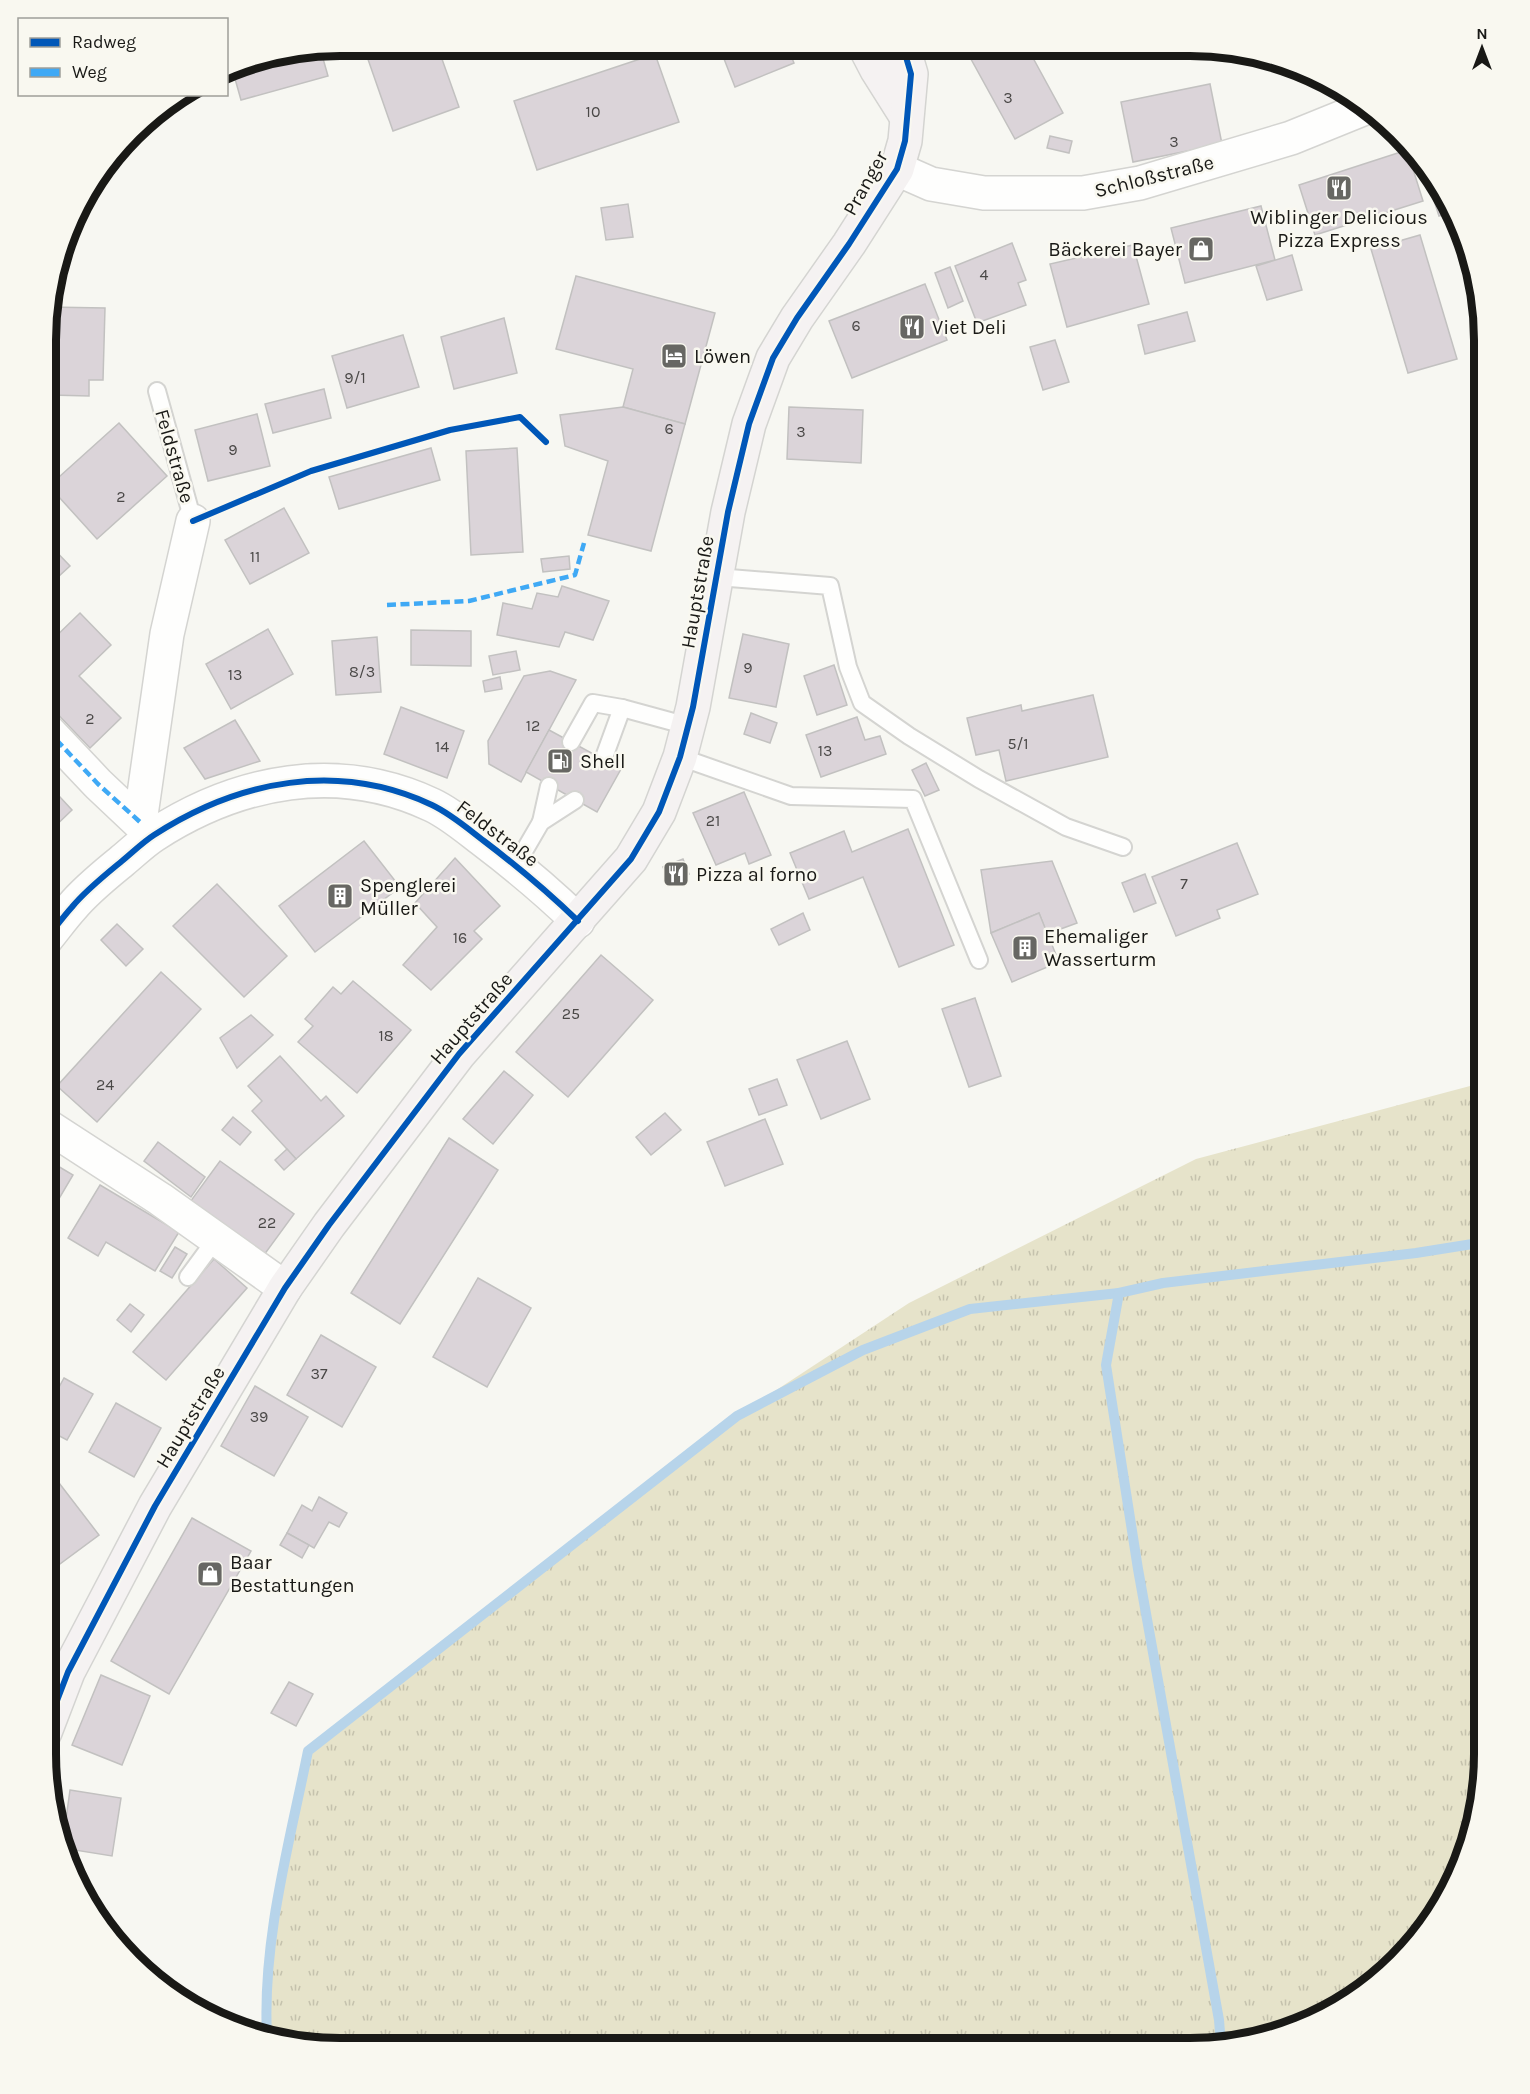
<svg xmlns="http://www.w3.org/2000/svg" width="1530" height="2094" font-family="Karla,sans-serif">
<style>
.grass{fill:url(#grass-tufts)}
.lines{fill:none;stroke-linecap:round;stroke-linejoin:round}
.stream{stroke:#b7d4ea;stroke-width:10}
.building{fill:#dbd4d9;stroke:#c2c1c0;stroke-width:1.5}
.service-casing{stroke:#d4d4d1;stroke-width:20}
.minor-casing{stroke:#d4d4d1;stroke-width:36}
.secondary-casing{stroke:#d4d4d1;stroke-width:36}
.service{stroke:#fefefd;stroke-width:16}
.minor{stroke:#fefefd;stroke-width:33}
.secondary{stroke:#f5f2f2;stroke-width:33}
.quiet{stroke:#3fa9f5;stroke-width:4.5;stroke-dasharray:9 4.5;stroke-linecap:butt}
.cycleway-casing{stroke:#f9f8f0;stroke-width:10}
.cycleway{stroke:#0057b8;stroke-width:6}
.labels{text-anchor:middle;stroke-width:5;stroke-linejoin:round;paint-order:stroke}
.number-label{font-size:16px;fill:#4a4847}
.street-label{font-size:20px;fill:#191916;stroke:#f9f8f0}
.poi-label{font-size:20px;fill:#191916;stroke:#f9f8f0;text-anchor:start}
.rim{fill:none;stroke:#191916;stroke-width:8}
</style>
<defs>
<pattern id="grass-tufts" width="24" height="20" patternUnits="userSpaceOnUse" patternTransform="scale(1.5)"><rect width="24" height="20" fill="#e6e3ca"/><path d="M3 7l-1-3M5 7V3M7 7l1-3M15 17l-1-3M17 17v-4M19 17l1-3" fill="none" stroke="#c5c2ad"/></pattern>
</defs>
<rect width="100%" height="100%" fill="#f7f7f2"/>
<!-- grass -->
<polygon class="grass" points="1485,1082 1484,1774 1469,1850 1436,1918 1385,1976 1321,2018 1267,2039 1191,2049 301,2047 267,2038 266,2016 275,1911 308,1751 737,1416 909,1303 1196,1159"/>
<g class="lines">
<!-- stream -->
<g class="stream">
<path d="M267 2037C262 1941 289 1845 308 1751L737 1416 863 1350 970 1309 1119 1293"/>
<polyline points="1221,2045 1219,2020 1138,1569 1106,1365 1119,1293 1163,1283 1416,1253 1485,1242"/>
</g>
</g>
<!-- building -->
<g class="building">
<polygon points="363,45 437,45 459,107 393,131"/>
<polygon points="719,46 787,46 794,63 735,87"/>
<polygon points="972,47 1027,47 1063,113 1015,139 966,50"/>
<polygon points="320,48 328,76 241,100 232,68 244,61"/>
<polygon points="655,54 679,122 537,170 514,101"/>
<polygon points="1210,84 1222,144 1133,162 1121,102"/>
<polygon points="1050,136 1072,141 1069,153 1047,148"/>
<polygon points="1407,150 1423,201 1315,235 1299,185"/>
<polygon points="1417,153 1419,156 1410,159 1408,156"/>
<polygon points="1420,157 1454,209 1455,211 1439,216"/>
<polygon points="628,204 633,237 606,240 601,208"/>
<polygon points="1261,206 1275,260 1185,283 1171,228"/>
<polygon points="1420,235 1457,359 1408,373 1371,249"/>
<polygon points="1012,243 1026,280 1018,283 1026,305 977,323 955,266"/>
<polygon points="1133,245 1149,304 1067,327 1050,264"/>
<polygon points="1292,255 1302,290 1267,300 1256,266"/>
<polygon points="950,267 963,301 948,308 935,273"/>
<polygon points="576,276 715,313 685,424 623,407 633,369 556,349"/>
<polygon points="925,284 947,340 852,378 829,321"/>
<polygon points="48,307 105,308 103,380 89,380 89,396 50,395 50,382 47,382"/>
<polygon points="1187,312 1195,341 1145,354 1138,325"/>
<polygon points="504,318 517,373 454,389 441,337"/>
<polygon points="403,335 419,387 347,408 332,356"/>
<polygon points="1055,340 1069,382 1043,390 1030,347"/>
<polygon points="324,389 331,418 273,433 265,404"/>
<polygon points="623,407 685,424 651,551 588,535 608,461 565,446 560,415"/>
<polygon points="789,407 863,410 861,463 787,459"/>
<polygon points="257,414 270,466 208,481 195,430"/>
<polygon points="119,423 167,476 97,539 49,486"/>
<polygon points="431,448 440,480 339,509 329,477"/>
<polygon points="517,448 523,552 471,555 466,451"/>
<polygon points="284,508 309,553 250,584 225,540"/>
<polygon points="47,542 70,566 47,587"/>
<polygon points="569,556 570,569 543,572 541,559"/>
<polygon points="562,586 609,601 593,640 565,632 559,647 497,635 503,603 532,609 537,593 558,597"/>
<polygon points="80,613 111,645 79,676 121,718 90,748 47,703 47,645"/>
<polygon points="268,629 293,674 231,709 206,664"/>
<polygon points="411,630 471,631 471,666 411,665"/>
<polygon points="743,634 789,644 776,707 729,698"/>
<polygon points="377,637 381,692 336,695 332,641"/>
<polygon points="516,651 520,670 493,675 489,656"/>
<polygon points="834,665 847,705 817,715 804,676"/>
<polygon points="550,671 576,680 521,782 489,764 488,741 524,676"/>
<polygon points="500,677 502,689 485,692 483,681"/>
<polygon points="1093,695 1108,757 1006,781 999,750 976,755 967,718 1021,705 1022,711"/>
<polygon points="401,707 464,731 447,778 384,754"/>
<polygon points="751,713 777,723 770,743 744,734"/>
<polygon points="857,717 865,740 880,736 886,754 821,777 806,735"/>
<polygon points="235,720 260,761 205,779 184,748"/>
<polygon points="549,730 621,769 597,812 526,772"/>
<polygon points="926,763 939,790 925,796 912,770"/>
<polygon points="47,783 72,810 47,834"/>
<polygon points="744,792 771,855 749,864 745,853 716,865 693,813"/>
<polygon points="908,829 954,945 899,967 863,877 809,899 790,853 844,831 852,852"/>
<polygon points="364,841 400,887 315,952 279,906"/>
<polygon points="1237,843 1258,894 1217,910 1220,918 1176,936 1152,877"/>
<polygon points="455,858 500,906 474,931 482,939 431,990 403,965 437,927 415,903"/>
<polygon points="683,859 689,874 669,882 663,867"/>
<polygon points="1052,861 1077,923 1047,934 1039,913 991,933 981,870"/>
<polygon points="1145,874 1156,903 1134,912 1122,883"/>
<polygon points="217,884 287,956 244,997 173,926"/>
<polygon points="803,913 810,930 779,945 771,929"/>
<polygon points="1039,913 1059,962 1012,982 991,933"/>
<polygon points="117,924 143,949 126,966 101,940"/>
<polygon points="601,955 653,1000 568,1097 516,1052"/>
<polygon points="161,972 201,1009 97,1122 57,1086"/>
<polygon points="353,981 411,1030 357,1093 298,1042 313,1026 305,1019 333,987 341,994"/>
<polygon points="975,998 1001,1076 969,1087 942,1009"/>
<polygon points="251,1015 273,1035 237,1068 220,1038"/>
<polygon points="847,1041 870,1099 821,1119 797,1060"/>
<polygon points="280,1056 321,1101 326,1096 344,1116 296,1159 252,1111 262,1101 248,1086"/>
<polygon points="504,1071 533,1095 493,1144 463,1119"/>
<polygon points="777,1079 787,1105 759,1115 749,1089"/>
<polygon points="665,1113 681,1130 651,1155 636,1137"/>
<polygon points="233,1117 251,1132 240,1145 222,1130"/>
<polygon points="765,1119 783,1164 725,1186 707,1142"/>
<polygon points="449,1138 498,1170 400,1324 351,1293"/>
<polygon points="158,1142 205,1177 191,1197 144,1161"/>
<polygon points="287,1149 296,1159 284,1170 275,1160"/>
<polygon points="46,1159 73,1175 50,1214 46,1211"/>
<polygon points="220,1161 294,1214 264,1255 190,1202"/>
<polygon points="100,1185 179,1232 155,1271 106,1242 98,1256 68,1238"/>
<polygon points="175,1247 187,1254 172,1278 160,1271"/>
<polygon points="214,1259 247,1288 166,1380 133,1352"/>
<polygon points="478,1278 531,1308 487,1387 433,1357"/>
<polygon points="130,1304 144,1315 131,1332 117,1320"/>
<polygon points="46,1312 57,1322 46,1335"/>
<polygon points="321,1335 376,1367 342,1427 287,1395"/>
<polygon points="64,1378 93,1394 67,1440 46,1429 46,1411"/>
<polygon points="255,1386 308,1417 274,1476 221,1446"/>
<polygon points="116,1403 161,1428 134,1477 89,1452"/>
<polygon points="46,1466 99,1535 45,1575"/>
<polygon points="319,1497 347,1513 339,1527 329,1522 314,1548 287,1533 302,1505 312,1511"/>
<polygon points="192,1518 251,1551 169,1694 111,1661"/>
<polygon points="287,1533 309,1545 302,1558 280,1545"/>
<polygon points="101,1675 150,1696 122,1765 72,1745"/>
<polygon points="289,1682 313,1694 296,1726 271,1713"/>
<polygon points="70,1790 121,1798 112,1856 62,1848"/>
</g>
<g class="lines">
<defs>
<g id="service">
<polyline points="157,391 193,521"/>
<polyline points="717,577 830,586 848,667 862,703 909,736 979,779 1066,827 1123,847"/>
<polyline points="571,742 593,703 622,708"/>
<polyline points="680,757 791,796 913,799 979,960"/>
<polyline points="603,760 622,708 688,726"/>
<polyline points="541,822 549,786"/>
<polyline points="516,865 541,822 575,800"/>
<polyline points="188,1277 216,1239"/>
</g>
<g id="minor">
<polyline points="897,169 931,184 984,193 1083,193 1140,183 1291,138 1370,106"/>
<polyline points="47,730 98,784 152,835"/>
<polyline points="140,822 167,634 193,521"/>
<path d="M46 939C55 928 63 917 72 907 86 890 105 875 122 861 133 852 143 842 154 835 239 780 338 761 432 805 451 814 467 828 484 841 517 866 548 892 578 921"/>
<polyline points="46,1125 160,1199 285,1288"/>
</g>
<g id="secondary">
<polyline points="865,47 877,70 906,116"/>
<polyline points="45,1732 68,1672 155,1506 285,1288 329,1225 459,1054 631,859 659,812 680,757 693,707 728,512 749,424 773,358 797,318 849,244 897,169 905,141 911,74 903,47"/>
</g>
</defs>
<!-- service casing -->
<use href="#service" class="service-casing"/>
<!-- minor casing -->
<use href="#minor" class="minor-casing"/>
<!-- secondary casing -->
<use href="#secondary" class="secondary-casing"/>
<!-- service -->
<use href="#service" class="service"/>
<!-- minor -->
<use href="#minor" class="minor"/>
<!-- secondary -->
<use href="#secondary" class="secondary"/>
<!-- quiet -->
<g class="quiet">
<polyline points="387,605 469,601 575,575 584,543"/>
<polyline points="47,730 98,784 140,822"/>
</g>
<defs>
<g id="cycleway">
<polyline points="193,521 311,471 450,430 520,417 546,442"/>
<path d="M46 939C55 928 63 917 72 907 86 890 105 875 122 861 133 852 143 842 154 835 239 780 338 761 432 805 451 814 467 828 484 841 517 866 548 892 578 921"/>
<polyline points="45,1732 68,1672 155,1506 285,1288 329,1225 459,1054 631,859 659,812 680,757 693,707 728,512 749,424 773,358 797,318 849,244 897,169 905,141 911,74 903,47"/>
</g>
</defs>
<!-- cycleway casing -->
<use href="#cycleway" class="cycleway-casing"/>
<!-- cycleway -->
<use href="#cycleway" class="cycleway"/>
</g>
<!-- icons -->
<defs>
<symbol id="restaurant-square" viewBox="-11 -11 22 22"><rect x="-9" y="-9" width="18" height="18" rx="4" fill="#676763" stroke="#f9f8f0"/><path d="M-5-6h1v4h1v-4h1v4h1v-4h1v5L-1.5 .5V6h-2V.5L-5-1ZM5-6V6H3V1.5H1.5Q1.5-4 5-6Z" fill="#fff"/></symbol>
<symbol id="shop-square" viewBox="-11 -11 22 22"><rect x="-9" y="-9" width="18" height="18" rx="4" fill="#676763" stroke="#f9f8f0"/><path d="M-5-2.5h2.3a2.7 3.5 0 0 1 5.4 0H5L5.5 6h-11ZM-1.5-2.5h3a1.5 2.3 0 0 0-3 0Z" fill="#fff"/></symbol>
<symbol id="hotel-square" viewBox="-11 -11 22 22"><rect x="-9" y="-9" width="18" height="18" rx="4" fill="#676763" stroke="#f9f8f0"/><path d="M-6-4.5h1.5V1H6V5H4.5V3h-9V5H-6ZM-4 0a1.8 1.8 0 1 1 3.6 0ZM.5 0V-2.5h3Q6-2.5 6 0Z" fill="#fff"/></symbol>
<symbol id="fuel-square" viewBox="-11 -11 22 22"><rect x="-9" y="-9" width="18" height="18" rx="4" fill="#676763" stroke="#f9f8f0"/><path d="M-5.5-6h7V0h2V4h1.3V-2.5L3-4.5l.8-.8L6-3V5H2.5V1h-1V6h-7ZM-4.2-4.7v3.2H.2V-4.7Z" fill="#fff"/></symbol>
<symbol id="building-square" viewBox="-11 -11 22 22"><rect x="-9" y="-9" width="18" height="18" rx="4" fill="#676763" stroke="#f9f8f0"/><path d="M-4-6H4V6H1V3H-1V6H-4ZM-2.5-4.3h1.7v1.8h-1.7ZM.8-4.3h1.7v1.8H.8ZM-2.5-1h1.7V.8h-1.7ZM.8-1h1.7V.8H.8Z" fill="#fff"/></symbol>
</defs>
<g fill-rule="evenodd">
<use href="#restaurant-square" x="1324" y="173" width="30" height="30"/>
<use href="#shop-square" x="1186" y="234" width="30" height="30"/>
<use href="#restaurant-square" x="897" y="312" width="30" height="30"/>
<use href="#hotel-square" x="659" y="341" width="30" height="30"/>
<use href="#fuel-square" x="545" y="746" width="30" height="30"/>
<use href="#restaurant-square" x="661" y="859" width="30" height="30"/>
<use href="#building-square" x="325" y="881" width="30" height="30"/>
<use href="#building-square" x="1010" y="933" width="30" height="30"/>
<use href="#shop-square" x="195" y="1559" width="30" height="30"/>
</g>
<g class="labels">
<!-- number labels -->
<g class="number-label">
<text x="1008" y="103">3</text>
<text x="593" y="117">10</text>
<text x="1174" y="147">3</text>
<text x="984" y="280">4</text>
<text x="856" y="331">6</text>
<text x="355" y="383">9/1</text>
<text x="669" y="434">6</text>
<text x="801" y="437">3</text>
<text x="233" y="455">9</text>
<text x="121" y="502">2</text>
<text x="255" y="562">11</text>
<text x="748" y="673">9</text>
<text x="362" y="677">8/3</text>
<text x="235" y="680">13</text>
<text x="90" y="724">2</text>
<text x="533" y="731">12</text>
<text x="1018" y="749">5/1</text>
<text x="442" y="752">14</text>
<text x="825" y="756">13</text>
<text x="713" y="826">21</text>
<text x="1184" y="889">7</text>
<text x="460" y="943">16</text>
<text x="571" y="1019">25</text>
<text x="386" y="1041">18</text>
<text x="105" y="1090">24</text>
<text x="267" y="1228">22</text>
<text x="319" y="1379">37</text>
<text x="259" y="1422">39</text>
</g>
<!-- street labels -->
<g class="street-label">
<text transform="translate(1154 176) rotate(-14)" y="7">Schloßstraße</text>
<text transform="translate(865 183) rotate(-61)" y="7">Pranger</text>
<text transform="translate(175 456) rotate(74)" y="7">Feldstraße</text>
<text transform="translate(697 592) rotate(-80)" y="7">Hauptstraße</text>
<text transform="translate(498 833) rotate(37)" y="7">Feldstraße</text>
<text transform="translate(471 1018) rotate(-49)" y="7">Hauptstraße</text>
<text transform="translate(190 1417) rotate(-59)" y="7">Hauptstraße</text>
</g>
<!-- poi labels -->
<g class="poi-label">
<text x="1339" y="224" text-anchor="middle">Wiblinger Delicious<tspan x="1339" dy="23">Pizza Express</tspan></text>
<text x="1182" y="256" text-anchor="end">Bäckerei Bayer</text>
<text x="932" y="334">Viet Deli</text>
<text x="694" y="363">Löwen</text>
<text x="580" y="768">Shell</text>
<text x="696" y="881">Pizza al forno</text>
<text x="360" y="892">Spenglerei<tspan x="360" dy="23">Müller</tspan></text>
<text x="1044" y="943">Ehemaliger<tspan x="1044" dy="23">Wasserturm</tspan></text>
<text x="230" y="1569">Baar<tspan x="230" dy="23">Bestattungen</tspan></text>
</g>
</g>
<!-- crop -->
<path d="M0 0H1530V2094H0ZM340 56H1190A284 284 0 0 1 1474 340V1754A284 284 0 0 1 1190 2038H340A284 284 0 0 1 56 1754V340A284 284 0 0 1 340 56Z" fill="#f9f8f0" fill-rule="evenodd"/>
<path class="rim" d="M340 56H1190A284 284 0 0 1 1474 340V1754A284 284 0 0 1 1190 2038H340A284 284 0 0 1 56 1754V340A284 284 0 0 1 340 56Z"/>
<!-- legend -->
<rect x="18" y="18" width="210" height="78" fill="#f9f8f0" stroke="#9f9f99" stroke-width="1.5"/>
<rect x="30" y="38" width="30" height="9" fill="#0057b8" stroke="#9f9f99" stroke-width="1.5"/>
<text x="72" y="48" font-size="18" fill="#191916">Radweg</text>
<rect x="30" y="68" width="30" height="9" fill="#3fa9f5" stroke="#9f9f99" stroke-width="1.5"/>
<text x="72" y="78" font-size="18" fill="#191916">Weg</text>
<!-- north arrow -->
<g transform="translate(1482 48)" stroke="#f9f8f0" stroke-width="4.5" paint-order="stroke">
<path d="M0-4.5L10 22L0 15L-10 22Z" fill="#191916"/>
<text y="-9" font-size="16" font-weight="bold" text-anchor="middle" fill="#191916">N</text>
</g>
</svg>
